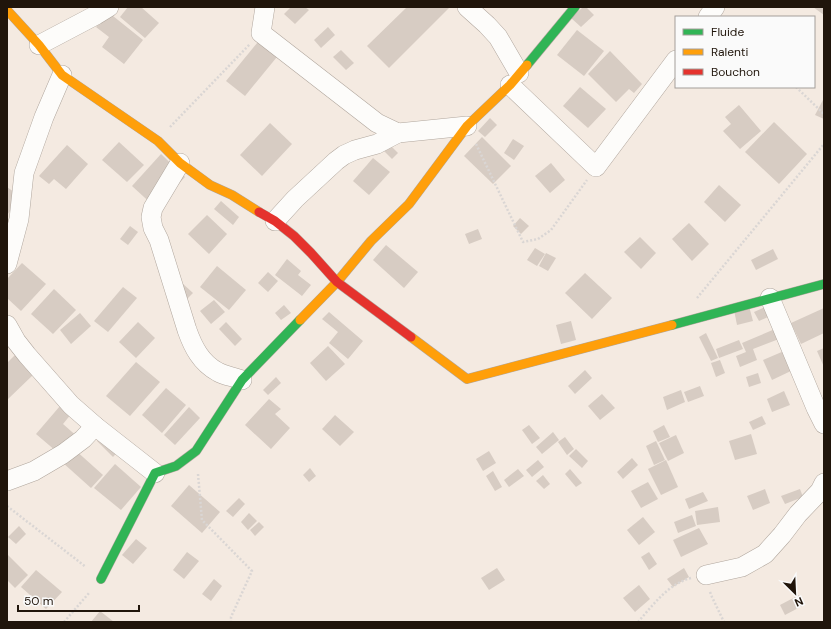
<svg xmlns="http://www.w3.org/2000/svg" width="831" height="629" font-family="'DM Sans',sans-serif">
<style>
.building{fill:#d7ccc3}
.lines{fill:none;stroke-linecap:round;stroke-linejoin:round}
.street-casing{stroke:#b0a69d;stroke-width:20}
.fast-casing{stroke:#b0a69d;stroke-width:10}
.slow-casing{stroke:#b0a69d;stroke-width:10}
.jam-casing{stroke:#b0a69d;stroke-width:10}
.path{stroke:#dad6d4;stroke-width:2.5;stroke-dasharray:2 2;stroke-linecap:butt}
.street{stroke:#fdfcfa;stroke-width:19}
.fast{stroke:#30b455;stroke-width:9}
.slow{stroke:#ff9f0a;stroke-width:9}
.jam{stroke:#e5322d;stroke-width:9}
</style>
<rect width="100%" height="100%" fill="#f4eae1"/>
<!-- building -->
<g class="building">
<polygon points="128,7 141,7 159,23 145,38 120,17"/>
<polygon points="291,7 305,7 309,10 295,24 284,14"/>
<polygon points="407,7 450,7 389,68 367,46"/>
<polygon points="583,7 586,7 594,15 581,27 571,18"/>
<polygon points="813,7 824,7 824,15"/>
<polygon points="108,12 143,40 124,64 102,47 109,37 96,27"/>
<polygon points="328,27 335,35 321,48 314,40"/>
<polygon points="577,30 604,51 584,76 557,55"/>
<polygon points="262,37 281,52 245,96 226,81"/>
<polygon points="341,50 354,63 346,70 333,57"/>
<polygon points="610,51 642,84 634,93 629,89 616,102 588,74"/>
<polygon points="580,87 606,109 588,128 563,106"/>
<polygon points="824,98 824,119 815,115"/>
<polygon points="739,105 761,131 740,149 723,131 731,124 725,117"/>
<polygon points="490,118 497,125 485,137 478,131"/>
<polygon points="774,122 807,154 779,184 745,152"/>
<polygon points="270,123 292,144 262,176 240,155"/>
<polygon points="482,137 511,166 493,184 464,156"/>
<polygon points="513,139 524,146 514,160 504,153"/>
<polygon points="119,142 144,165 127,182 102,160"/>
<polygon points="388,143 398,153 392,159 382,149"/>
<polygon points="67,145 88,164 66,189 54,179 49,184 39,176"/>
<polygon points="161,154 185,177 156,208 132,186"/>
<polygon points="373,158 390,172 369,195 353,181"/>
<polygon points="551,163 565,180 550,193 535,176"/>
<polygon points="719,185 741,205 725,222 704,202"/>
<polygon points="7,187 21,197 7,215"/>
<polygon points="221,201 239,217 233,225 214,209"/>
<polygon points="207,215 227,234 209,254 188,234"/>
<polygon points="520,218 529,226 521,234 513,226"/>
<polygon points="689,223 709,244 692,261 672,239"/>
<polygon points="130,226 138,232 128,245 120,239"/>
<polygon points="478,229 482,239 469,244 465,234"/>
<polygon points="640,237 656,253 641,269 624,252"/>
<polygon points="386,245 418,272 404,288 373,260"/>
<polygon points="535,248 545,254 537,266 527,260"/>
<polygon points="773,249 778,259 756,270 751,260"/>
<polygon points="546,253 556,258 548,271 539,266"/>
<polygon points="287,259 301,271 298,275 311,285 302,296 275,275"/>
<polygon points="22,263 46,284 21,311 7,298 7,279"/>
<polygon points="217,266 246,290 229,310 200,287"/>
<polygon points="268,272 278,281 268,292 258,283"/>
<polygon points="585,273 612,298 592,319 565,293"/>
<polygon points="182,283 193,293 185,301"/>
<polygon points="123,287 137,298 108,332 94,321"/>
<polygon points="54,289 76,310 53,334 31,314"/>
<polygon points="214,300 225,312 211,324 200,311"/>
<polygon points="284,305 291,313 281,320 275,313"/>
<polygon points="749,306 753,321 737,325 734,310"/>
<polygon points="765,307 770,316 759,321 754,312"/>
<polygon points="824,308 824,333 801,344 791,323"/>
<polygon points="329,312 363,341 348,359 329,343 338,332 322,319"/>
<polygon points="80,313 91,326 71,344 60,330"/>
<polygon points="571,321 576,340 561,344 556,325"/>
<polygon points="138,322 155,338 136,358 119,342"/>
<polygon points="226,322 242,339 235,346 219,329"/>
<polygon points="775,329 779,339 753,349 757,360 740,367 736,356 746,352 742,343"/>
<polygon points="706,333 718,358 711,361 699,337"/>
<polygon points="739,340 743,349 719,358 716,349"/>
<polygon points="328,346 345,364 326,381 310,363"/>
<polygon points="824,348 824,367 817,351"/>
<polygon points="784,351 793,370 772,380 763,360"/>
<polygon points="16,354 34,374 7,400 7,363"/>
<polygon points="720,360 725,373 716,377 711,363"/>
<polygon points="136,362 160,382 130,416 106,396"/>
<polygon points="585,370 592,378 575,394 568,386"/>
<polygon points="758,373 761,383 749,387 746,377"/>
<polygon points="276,377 281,383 268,395 263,390"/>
<polygon points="700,386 704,396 688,402 684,392"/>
<polygon points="166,388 186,405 162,433 142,415"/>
<polygon points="681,390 685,402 667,410 663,397"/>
<polygon points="784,391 790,405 772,412 767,399"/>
<polygon points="602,394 615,408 600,420 588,406"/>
<polygon points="66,399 76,408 63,424 80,439 63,457 36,434"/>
<polygon points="269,399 281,409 275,414 290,428 271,449 245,425"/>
<polygon points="189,407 200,418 175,445 164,435"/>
<polygon points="335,415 354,432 340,446 322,429"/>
<polygon points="762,416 766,424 753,430 749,422"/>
<polygon points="529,425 540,438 532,444 522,430"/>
<polygon points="664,425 670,437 658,442 653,431"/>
<polygon points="553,432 559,440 542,454 536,447"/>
<polygon points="104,434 120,449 113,457 97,441"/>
<polygon points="751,434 757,454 735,460 729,441"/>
<polygon points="676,435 684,453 668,461 659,443"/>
<polygon points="565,437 574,449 567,455 558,442"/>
<polygon points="656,441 665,460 654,465 646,446"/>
<polygon points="74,449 103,475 91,488 62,462"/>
<polygon points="576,449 588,461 582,468 569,456"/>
<polygon points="489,451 496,463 483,471 476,459"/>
<polygon points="632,458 638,465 623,479 617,472"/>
<polygon points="538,460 544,467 532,477 526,470"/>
<polygon points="666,460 678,487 661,495 648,469"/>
<polygon points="115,464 141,487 121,510 94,488"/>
<polygon points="310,468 316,476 309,482 303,475"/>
<polygon points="518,469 524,476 509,487 504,480"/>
<polygon points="570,469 582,483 576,487 565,474"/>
<polygon points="493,471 502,487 495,491 486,476"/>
<polygon points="543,475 550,484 544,489 536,481"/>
<polygon points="648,482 658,499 641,508 631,491"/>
<polygon points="189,485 220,512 202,533 171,506"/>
<polygon points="765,489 770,503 753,510 747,496"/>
<polygon points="800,489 803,497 785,504 781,496"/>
<polygon points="703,492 708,501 689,509 685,499"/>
<polygon points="239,498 245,504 233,517 226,511"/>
<polygon points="718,507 720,522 697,525 695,511"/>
<polygon points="249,513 257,521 248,530 241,522"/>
<polygon points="692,515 696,526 678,533 674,522"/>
<polygon points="643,517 655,532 639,545 627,530"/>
<polygon points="259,522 264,527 255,536 250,530"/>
<polygon points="19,526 26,534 16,544 8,537"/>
<polygon points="699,528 708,544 681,557 673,540"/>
<polygon points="136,539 147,548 133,564 122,555"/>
<polygon points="187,552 199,561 184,579 173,570"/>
<polygon points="649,552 657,564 649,570 641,557"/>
<polygon points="7,554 28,575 15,588 7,580"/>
<polygon points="497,568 505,580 489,590 481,578"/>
<polygon points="684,568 689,577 673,587 667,579"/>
<polygon points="36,570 62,592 46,609 21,587"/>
<polygon points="214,579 222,586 211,601 202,594"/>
<polygon points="639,585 650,599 635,612 623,598"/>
<polygon points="799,595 804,605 785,615 780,605"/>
<polygon points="100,611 114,622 91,622"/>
</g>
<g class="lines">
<defs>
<g id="street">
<polyline points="265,7 261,33 377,123 398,133 467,126"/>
<polyline points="467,7 487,25 498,37 519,73"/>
<polyline points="708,17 715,7"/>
<polyline points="39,45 96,15 109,7"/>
<polyline points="510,85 596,167 676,60"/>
<path d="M180 163 153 208 151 217 153 228 159 240 187 330C193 347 201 363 218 372 225 376 235 377 242 380"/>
<polyline points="275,221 295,199 336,161 344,155 355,150 377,144 398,133"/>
<polyline points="7,264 19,219 24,173 44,117 62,75"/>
<polyline points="770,298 816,408 824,424"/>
<polyline points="7,325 16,341 27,355 71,405 95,426 155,473"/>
<polyline points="7,481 34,471 63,454 83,439 95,426"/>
<polyline points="706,575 742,567 765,554 782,535 798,514 820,491 824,483"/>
</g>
<g id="fast">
<polyline points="527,65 575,7"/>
<polyline points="672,325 824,284"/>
<polyline points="101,579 155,473 176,466 196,451 242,380 300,320"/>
</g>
<g id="slow">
<polyline points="7,10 39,45 62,75 158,141 180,163 210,185 232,195 259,212"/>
<polyline points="300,320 337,282 371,241 409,204 467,126 510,85 527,65"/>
<polyline points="411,337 467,379 672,325"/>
</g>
<polyline id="jam" points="259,212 275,221 294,236 311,253 337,282 411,337"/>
</defs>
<!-- street casing -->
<use href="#street" class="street-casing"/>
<!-- fast casing -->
<use href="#fast" class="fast-casing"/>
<!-- slow casing -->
<use href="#slow" class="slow-casing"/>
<!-- jam casing -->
<use href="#jam" class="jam-casing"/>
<!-- path -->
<g class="path">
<polyline points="796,87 824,114"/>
<polyline points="170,127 250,44"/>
<polyline points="476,144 523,242 538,239 551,230 587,180"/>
<polyline points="697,298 824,144"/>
<polyline points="198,474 202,520 252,571 231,617 231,622"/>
<polyline points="7,506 86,567"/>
<polyline points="710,592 712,597 724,622"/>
<polyline points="64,622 89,593"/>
<path d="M638 622C653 605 668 584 691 578"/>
</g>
<!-- street -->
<use href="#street" class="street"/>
<!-- fast -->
<use href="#fast" class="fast"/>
<!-- slow -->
<use href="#slow" class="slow"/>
<!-- jam -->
<use href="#jam" class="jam"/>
</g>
<!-- border -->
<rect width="831" height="629" fill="none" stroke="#20150b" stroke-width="16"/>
<!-- legend -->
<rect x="675" y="16" width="140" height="72" fill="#fafafa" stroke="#a39e9a"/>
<rect x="683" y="29" width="20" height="6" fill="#30b455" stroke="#a39e9a"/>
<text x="711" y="36" font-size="12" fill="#20150b">Fluide</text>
<rect x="683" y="49" width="20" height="6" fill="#ff9f0a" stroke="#a39e9a"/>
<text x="711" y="56" font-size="12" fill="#20150b">Ralenti</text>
<rect x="683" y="69" width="20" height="6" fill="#e5322d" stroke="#a39e9a"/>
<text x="711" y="76" font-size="12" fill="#20150b">Bouchon</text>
<!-- north arrow -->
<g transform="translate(795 593) rotate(156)" stroke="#fafafa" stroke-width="3" paint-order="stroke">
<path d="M0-3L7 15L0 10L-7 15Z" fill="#20150b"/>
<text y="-6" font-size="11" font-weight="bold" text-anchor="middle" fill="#20150b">N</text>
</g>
<!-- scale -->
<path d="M18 605v6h121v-6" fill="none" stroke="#20150b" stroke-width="2"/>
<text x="24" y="605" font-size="12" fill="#20150b" stroke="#fafafa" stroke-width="3" paint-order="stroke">50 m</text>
</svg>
